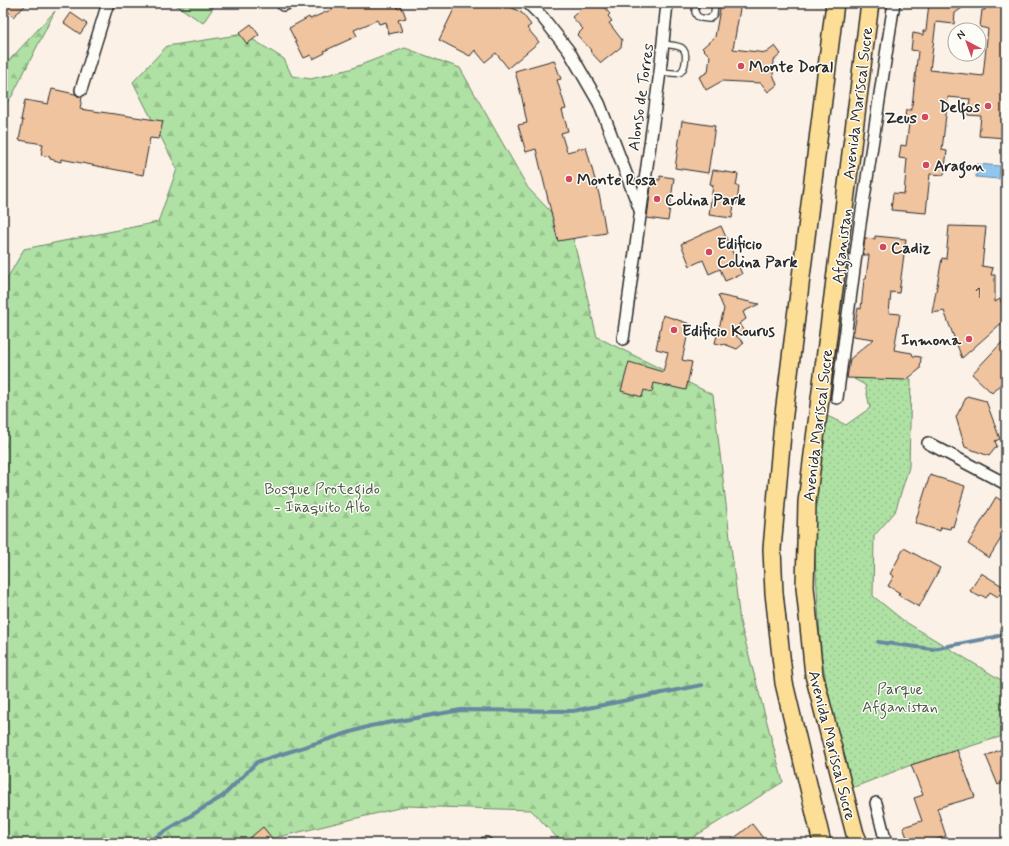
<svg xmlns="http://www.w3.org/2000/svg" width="1009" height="846" font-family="Mynerve,sans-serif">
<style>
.forest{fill:url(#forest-firs);stroke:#6c8667}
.park{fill:url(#park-dots);stroke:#6c8667}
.pitch{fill:#aee1a3;stroke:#6c8667}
.water{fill:#90c6ee;stroke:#6888a0}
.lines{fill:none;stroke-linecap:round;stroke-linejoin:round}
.stream{stroke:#6888a0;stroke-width:4}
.building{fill:#f1c4a0;stroke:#2b2b2b}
.service-casing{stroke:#2b2b2b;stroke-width:8}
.minor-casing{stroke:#2b2b2b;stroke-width:14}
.primary-casing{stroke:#2b2b2b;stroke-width:20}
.service{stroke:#fdfcf7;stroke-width:5.5}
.minor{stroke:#fdfcf7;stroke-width:11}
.primary{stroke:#fdde96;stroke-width:17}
.poi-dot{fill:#d1495b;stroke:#fdfcf7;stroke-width:1.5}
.labels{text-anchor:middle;stroke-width:3;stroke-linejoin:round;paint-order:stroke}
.number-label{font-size:14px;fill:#5c5148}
.poi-label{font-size:16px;font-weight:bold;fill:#2b2b2b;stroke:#fdfcf7;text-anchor:start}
.street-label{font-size:16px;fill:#2b2b2b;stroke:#fdfcf7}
.park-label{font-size:16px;fill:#4c5849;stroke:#fdfcf7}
</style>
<defs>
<pattern id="forest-firs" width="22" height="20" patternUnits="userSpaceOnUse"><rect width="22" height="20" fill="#aee1a3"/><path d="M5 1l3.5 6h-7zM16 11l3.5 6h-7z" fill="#96c18c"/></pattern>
<pattern id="park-dots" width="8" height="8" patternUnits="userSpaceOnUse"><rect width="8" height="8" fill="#aee1a3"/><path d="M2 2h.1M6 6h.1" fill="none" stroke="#96c18c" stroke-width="1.8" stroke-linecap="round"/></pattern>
</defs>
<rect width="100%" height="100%" fill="#fbf1e6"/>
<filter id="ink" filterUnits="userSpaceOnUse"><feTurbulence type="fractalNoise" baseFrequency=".025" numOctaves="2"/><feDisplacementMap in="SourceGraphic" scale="8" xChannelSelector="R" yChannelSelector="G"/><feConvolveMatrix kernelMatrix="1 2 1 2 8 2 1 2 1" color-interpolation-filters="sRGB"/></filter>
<g filter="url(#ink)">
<!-- forest -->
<g class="forest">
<polygon points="55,11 12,96 3,107 3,67"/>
<polygon points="244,34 284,59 292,76 311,79 350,69 405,48 460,68 528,188 572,234 597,337 713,395 740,622 783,782 684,843 562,843 531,810 407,806 254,843 3,843 3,286 24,249 158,222 177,169 133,82 167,46"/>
</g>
<!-- park -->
<polygon class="park" points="872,376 911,379 909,467 895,512 874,536 873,596 904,621 1006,683 1006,735 911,765 852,788 828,693 821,653 813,525 819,412 846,425 870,408 865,385 854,379"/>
<!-- pitch -->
<polygon class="pitch" points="173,3 205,3 213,8 203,23"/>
<!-- water -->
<polygon class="water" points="977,164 1000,166 999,179 976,177"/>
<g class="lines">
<!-- stream -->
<g class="stream">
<polyline points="878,642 932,649 995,637 1006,633"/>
<polyline points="146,843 223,796 257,762 370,726 461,710 573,711 702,685"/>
</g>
</g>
<!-- building -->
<g class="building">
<polygon points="3,3 28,3 13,17 3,6"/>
<polygon points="330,3 342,3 344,9 357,3 396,3 398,9 402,7 406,18 398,20 402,31 389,34 386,22 379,24 377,20 354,30 357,36 324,51 325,53 313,59 311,55 304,58 289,28 309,17 310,19 333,9"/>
<polygon points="457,3 503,3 522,13 531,25 527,28 539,42 508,68 496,53 485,62 475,50 470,56 439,40"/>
<polygon points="588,3 600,3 610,14 608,16 612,21 609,23 622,40 621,47 601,63 590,51 591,50 577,35 583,29 572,17"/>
<polygon points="721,3 741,3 733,49 766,53 775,46 781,54 774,60 773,74 777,85 768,92 761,83 722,81 706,90 699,77 708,72 710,56 702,48 715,37"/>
<polygon points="929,3 969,3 955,13 954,24 936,22 930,70 983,76 988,29 980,27 982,10 985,10 986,3 1006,3 1006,138 979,136 981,116 968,115 970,99 948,97 942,150 947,151 944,175 930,174 926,213 891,210 893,193 904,194 907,159 899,158 901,145 906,146 909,124 904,124 906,110 911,110 912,106 918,51 911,50 913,33 923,35 923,31 926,31"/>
<polygon points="71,13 87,24 80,34 64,23"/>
<polygon points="251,24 259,35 247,44 239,33"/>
<polygon points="554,60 561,79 557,80 566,109 562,110 568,131 561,133 567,152 586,147 600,198 606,233 558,241 536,149 526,152 518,125 527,123 522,98 515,71"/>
<polygon points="52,89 75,94 79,97 82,97 80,109 163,121 159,139 150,138 143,175 61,159 61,162 50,159 50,157 41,155 43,144 19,140 23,120 21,120 25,100 48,104"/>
<polygon points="682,121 715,126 708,173 675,168"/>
<polygon points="713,170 738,174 736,186 739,186 737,204 734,204 732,218 709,215 713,185 710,184"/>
<polygon points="660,176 674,178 668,221 647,218 652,179 660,180"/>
<polygon points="721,226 742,274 725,281 720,269 709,274 703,260 690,266 681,244"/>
<polygon points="949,226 986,227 982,266 993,268 991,275 995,275 995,302 1000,299 1006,314 1006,319 962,358 944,311 932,313 942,258 946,259"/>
<polygon points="875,236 906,239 899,293 891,292 889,313 900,314 894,350 912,353 913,356 921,357 920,369 906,380 847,378 850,359 874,339 853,336 858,308 861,309 864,279 866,279 869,255 863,255 865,238 875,239"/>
<polygon points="718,295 759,304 743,312 746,319 739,324 744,331 736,336 744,343 737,349 724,344 723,345 715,343 724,309"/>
<polygon points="663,315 690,324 682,360 692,362 686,390 654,383 652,392 644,390 642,397 621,391 629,362 663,372 668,352 656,349"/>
<polygon points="1006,338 1006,378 992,393 972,374"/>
<polygon points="967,396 986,401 1000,439 995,441 997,446 989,456 965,447 956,417"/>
<polygon points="930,475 965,486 953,527 951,526 950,529 941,527 940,531 915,523"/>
<polygon points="996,497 1006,504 1006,530 989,558 968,544"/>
<polygon points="904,548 940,568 919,607 898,595 900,593 888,586 894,576 890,574"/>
<polygon points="981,573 1004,587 998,597 990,592 986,598 981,595 980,597 970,591"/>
<polygon points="1006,747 1006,781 998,785 986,756"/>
<polygon points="957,750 975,797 937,808 946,836 926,843 917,843 915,838 908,840 903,827 922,821 914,798 923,795 911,765"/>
<polygon points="752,824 767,843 727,843 741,833"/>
<polygon points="263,827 276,843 244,843"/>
</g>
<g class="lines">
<defs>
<g id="service">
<polyline points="696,3 695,12 697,16 701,18 709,19 714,14 715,3"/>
<path d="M660 72C665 72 673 74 679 73 686 70 688 52 682 48 678 45 668 45 663 44"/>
</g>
<g id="minor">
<polyline points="528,3 543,18 569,51 599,103 640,210"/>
<polyline points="283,5 289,3"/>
<polyline points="81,90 108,3"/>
<polyline points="623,339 660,72 667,3"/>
<polyline points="837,398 860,224 894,3"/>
<polyline points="928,443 1006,484"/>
<polyline points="876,803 886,843"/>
<polyline points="485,843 486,843"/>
</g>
<g id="primary">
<polyline points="822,843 784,683 774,593 772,549 783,422 835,3"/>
<polyline points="859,843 855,834 814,675 805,587 807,502 870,3"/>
</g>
</defs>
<!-- service casing -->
<use href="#service" class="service-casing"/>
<!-- minor casing -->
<use href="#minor" class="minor-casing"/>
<!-- primary casing -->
<use href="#primary" class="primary-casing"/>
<!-- service -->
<use href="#service" class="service"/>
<!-- minor -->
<use href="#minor" class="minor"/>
<!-- primary -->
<use href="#primary" class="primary"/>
</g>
</g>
<!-- markers -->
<g class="poi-dot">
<circle cx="741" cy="66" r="4"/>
<circle cx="988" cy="106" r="4"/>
<circle cx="925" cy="117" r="4"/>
<circle cx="926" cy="165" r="4"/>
<circle cx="569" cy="179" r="4"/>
<circle cx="657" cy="199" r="4"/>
<circle cx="883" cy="247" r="4"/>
<circle cx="709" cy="252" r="4"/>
<circle cx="674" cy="330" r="4"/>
<circle cx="969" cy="339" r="4"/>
</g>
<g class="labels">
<!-- number labels -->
<g class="number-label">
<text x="978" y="297">1</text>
</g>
<!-- poi labels -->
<g class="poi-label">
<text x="749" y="72">Monte Doral</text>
<text x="980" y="112" text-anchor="end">Delfos</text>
<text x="917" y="123" text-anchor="end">Zeus</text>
<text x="934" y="171">Aragon</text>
<text x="577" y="185">Monte Rosa</text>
<text x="665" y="205">Colina Park</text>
<text x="717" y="249">Edificio<tspan x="717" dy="18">Colina Park</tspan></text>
<text x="891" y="253">Cadiz</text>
<text x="682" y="336">Edificio Kourus</text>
<text x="961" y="345" text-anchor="end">Inmona</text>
</g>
<!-- street labels -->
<g class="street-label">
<text transform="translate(640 97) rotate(-82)" y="6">Alonso de Torres</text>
<text transform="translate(857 103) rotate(-83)" y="6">Avenida Mariscal Sucre</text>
<text transform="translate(841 246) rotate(-83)" y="6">Afganistan</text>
<text transform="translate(817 425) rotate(-83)" y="6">Avenida Mariscal Sucre</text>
<text transform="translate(833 745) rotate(76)" y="6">Avenida Mariscal Sucre</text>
</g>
<!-- park labels -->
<g class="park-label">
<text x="322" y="494">Bosque Protegido<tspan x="322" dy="18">- Iñaquito Alto</tspan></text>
<text x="900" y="694">Parque<tspan x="900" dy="18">Afganistan</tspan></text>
</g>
</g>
<!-- margin -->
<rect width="1009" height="846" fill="none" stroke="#fdfcf7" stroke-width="16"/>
<rect x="8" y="8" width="993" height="830" fill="none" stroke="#2b2b2b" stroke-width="1.5" filter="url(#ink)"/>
<!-- north arrow -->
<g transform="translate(967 42) rotate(319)"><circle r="19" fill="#fdfcf7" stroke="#a9a8a5"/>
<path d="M0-3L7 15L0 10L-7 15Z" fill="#d1495b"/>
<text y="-6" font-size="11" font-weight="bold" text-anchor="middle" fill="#2b2b2b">N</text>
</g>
</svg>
